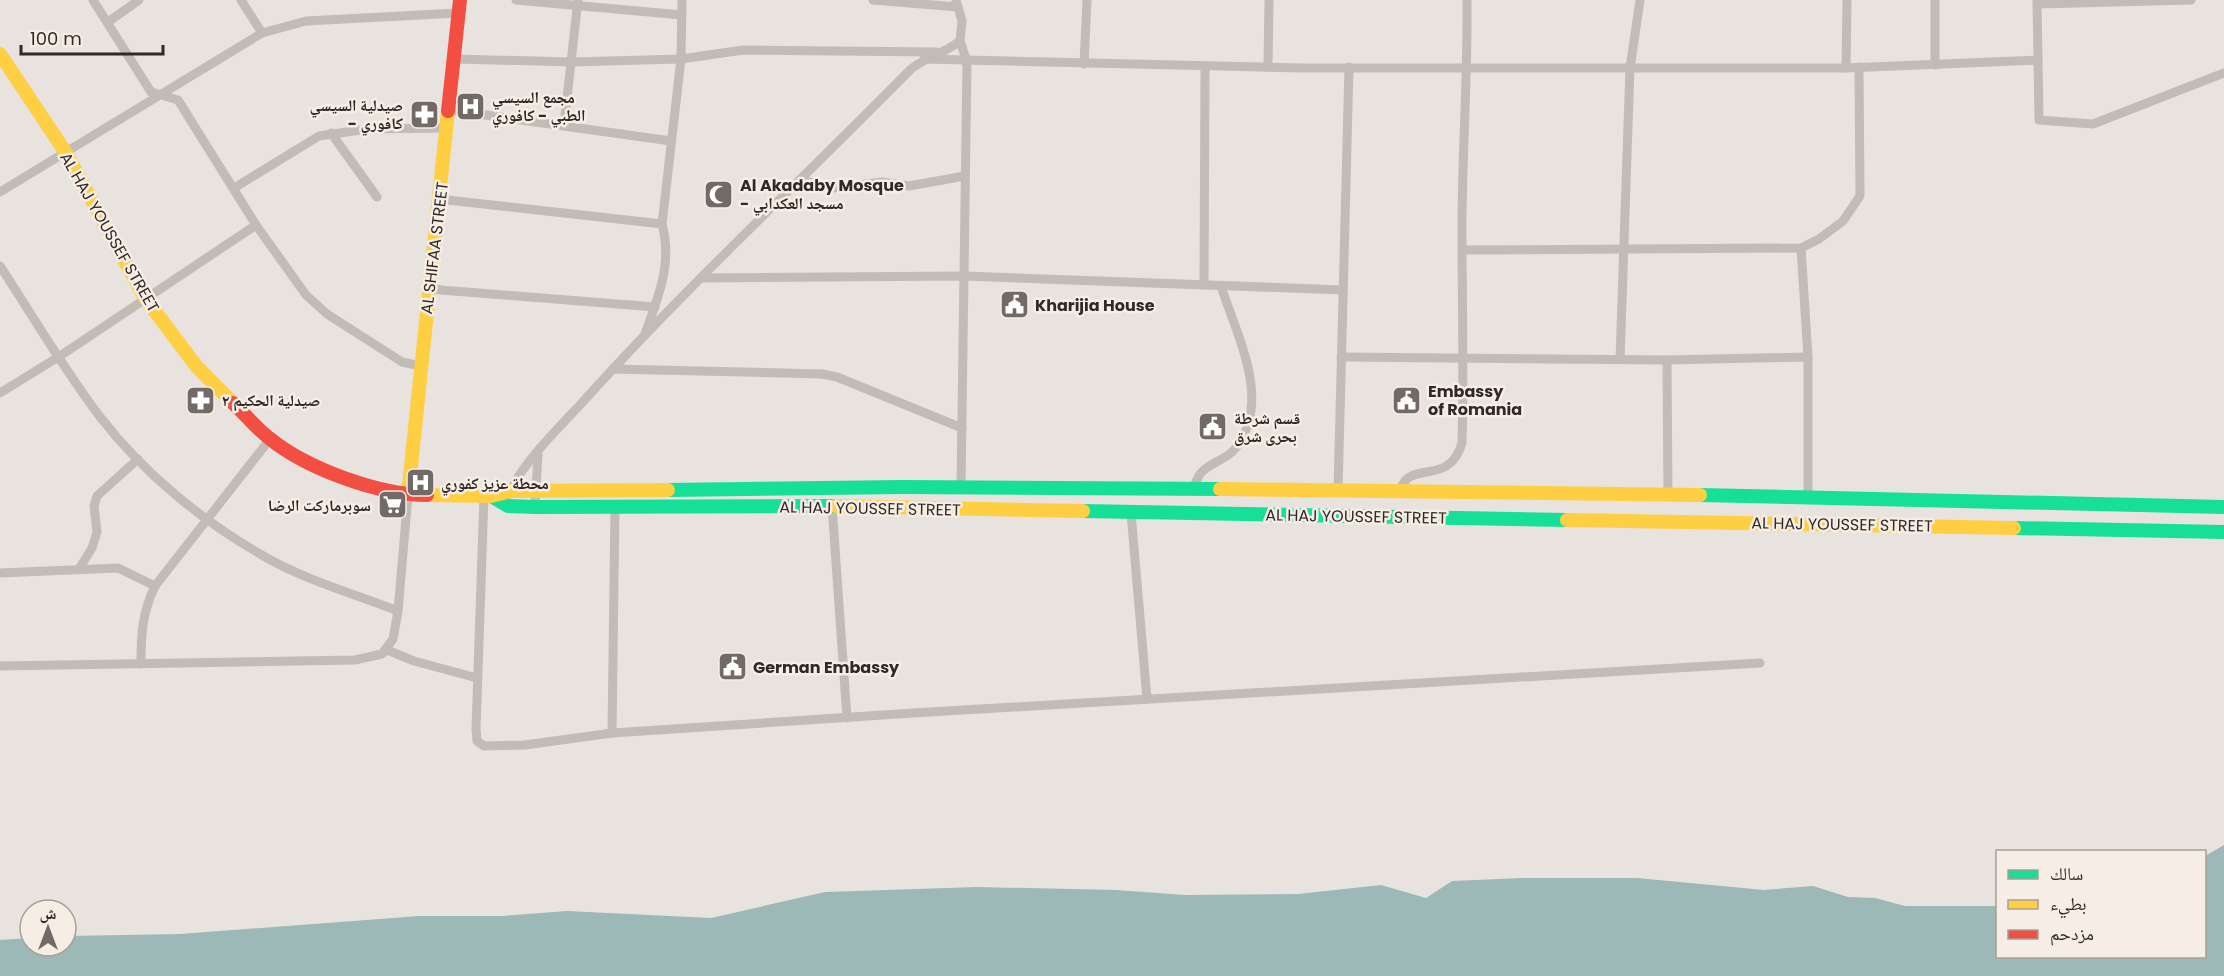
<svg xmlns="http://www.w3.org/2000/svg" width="2224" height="976" font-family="Poppins,'Noto Naskh Arabic',sans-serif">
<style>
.water{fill:#9cb9b7}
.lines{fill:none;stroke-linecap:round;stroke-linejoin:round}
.street{stroke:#c2bcb7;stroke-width:9}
.fast{stroke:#16e098;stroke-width:14}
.slow{stroke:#ffcf43;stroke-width:14}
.jam{stroke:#f24e42;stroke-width:14}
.labels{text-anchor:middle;stroke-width:5;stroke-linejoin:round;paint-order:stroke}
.poi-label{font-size:16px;font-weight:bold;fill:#312927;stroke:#f6ede5;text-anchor:start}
.street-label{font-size:16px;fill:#312927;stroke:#f6ede5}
</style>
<rect width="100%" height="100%" fill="#e8e3de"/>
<!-- water -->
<polygon class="water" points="2224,845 2224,976 0,976 0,940 30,938 30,946 66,946 66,936 180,934 419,916 503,916 567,911 711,918 825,892 977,887 1116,890 1185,895 1298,894 1381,885 1426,898 1452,881 1522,878 1637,878 1764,890 1813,886 1848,897 1875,898 1905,906 1997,906 1998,956 2204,956 2205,856"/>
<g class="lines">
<!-- street -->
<g class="street">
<polyline points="93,0 151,92 178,100 256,225 306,295 327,314 402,362 421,366"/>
<polyline points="241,0 262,33"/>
<polyline points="516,0 682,15"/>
<polyline points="873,0 958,7"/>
<polyline points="1935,0 1935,65"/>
<polyline points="2037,0 2039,120 2093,124 2224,73"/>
<polyline points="2037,4 2191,0"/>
<polyline points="108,22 139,0"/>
<polyline points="960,41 967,62 961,487"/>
<polyline points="455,59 572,62 681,59 743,50 936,52"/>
<polyline points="924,59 1301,68 1846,68 2038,60"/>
<polyline points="1084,64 1087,0"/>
<polyline points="1268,67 1269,0"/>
<polyline points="1846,68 1847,0"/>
<polyline points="450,110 671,141"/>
<polyline points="564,125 578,0"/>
<polyline points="331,133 377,197"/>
<polyline points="802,180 833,188 882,182 909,186 965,176"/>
<polyline points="234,188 319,136 367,129 448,128"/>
<polyline points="0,192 262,33 306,21 458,13"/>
<polyline points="439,199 662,224"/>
<polyline points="1801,248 1808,357 1808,499"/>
<polyline points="1463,250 1801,248 1819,239 1843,221 1860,196 1859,67"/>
<path d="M0 266C33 316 64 370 101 418 145 475 205 523 267 558 308 581 355 594 398 611"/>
<polyline points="701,278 964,276 1343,290"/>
<polyline points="1204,285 1205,66"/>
<polyline points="428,287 441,290 655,307"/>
<path d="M645 334C658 297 673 264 662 224L681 59 682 0"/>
<polyline points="1341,357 1667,360 1808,357"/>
<polyline points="1620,359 1630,68 1640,0"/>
<polyline points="1667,360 1668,496"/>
<polyline points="613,369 822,374 837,377 962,428"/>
<polyline points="0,393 60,356 256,225"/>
<path d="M1193 490C1195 485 1197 477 1201 473 1209 463 1226 460 1235 449 1273 401 1237 337 1221 286"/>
<polyline points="1338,491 1349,67"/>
<path d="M1400 491C1409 458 1449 488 1462 443 1464 371 1462 300 1462 228 1462 152 1468 76 1467 0"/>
<path d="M510 494C517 469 561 425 580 405 685 288 801 181 911 69 926 57 945 53 960 41L962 21 956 0"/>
<polyline points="484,496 476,729 477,741 484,746 525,745 612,733 913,713 1760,663"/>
<polyline points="832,506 847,718"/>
<polyline points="535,507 538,454"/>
<polyline points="1131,513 1147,699"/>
<polyline points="79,569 92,548 97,532 94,506 97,496 138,459"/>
<polyline points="0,573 118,568 155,586 270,439"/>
<polyline points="387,650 414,661 477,678"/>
<path d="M141 664C141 635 142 613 155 586"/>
<polyline points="0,666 355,660 382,654 393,639 398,611 408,495"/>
<polyline points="612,733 615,506"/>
</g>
<!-- fast -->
<g class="fast">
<polyline points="668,490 902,487 1220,489"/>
<polyline points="1700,495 2224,507"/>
<polyline points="491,496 508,506 535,507 835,506"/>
<polyline points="1083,511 1567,520"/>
<polyline points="2014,528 2224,532"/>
</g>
<!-- slow -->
<g class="slow">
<polyline points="0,54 66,153 145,298 197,367 233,403"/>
<polyline points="1220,489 1700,495"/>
<polyline points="408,495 448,111"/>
<polyline points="427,495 491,496 511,491 668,490"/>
<polyline points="835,506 1083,511"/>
<polyline points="1567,520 2014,528"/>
</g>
<!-- jam -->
<g class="jam">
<polyline points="448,111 460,0"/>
<path d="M233 403C245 414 256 428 269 438 307 469 379 495 427 495"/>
</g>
</g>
<!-- icons -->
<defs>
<symbol id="hospital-square" viewBox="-11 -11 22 22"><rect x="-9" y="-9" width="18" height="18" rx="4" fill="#716a67" stroke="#f6ede5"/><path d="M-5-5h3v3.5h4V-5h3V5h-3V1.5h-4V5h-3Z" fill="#fff"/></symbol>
<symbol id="pharmacy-square" viewBox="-11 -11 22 22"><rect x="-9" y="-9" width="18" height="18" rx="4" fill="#716a67" stroke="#f6ede5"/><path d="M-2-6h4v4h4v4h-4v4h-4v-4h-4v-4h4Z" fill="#fff"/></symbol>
<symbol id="mosque-square" viewBox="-11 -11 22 22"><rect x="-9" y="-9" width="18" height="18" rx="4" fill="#716a67" stroke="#f6ede5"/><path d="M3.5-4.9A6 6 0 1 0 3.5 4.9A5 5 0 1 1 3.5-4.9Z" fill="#fff"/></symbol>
<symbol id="civic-square" viewBox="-11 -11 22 22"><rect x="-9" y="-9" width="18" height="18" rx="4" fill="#716a67" stroke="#f6ede5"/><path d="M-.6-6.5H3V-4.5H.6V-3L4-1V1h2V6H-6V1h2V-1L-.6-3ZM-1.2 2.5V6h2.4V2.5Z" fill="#fff"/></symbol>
<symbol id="supermarket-square" viewBox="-11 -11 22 22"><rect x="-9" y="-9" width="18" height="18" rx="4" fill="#716a67" stroke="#f6ede5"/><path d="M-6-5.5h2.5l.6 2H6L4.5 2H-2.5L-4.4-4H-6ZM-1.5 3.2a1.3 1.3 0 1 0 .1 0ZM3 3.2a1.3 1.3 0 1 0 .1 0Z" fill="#fff"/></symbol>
</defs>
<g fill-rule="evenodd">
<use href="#hospital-square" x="454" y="90" width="33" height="33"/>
<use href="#pharmacy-square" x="408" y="98" width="33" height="33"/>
<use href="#mosque-square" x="702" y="178" width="33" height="33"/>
<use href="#civic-square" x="998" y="288" width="33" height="33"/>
<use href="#pharmacy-square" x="184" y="384" width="33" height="33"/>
<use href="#civic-square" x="1390" y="384" width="33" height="33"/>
<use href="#civic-square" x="1196" y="410" width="33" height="33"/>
<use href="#hospital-square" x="404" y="466" width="33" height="33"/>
<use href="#supermarket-square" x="376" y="488" width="33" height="33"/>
<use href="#civic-square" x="716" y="650" width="33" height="33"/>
</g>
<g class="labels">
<!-- poi labels -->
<g class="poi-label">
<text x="492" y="103">مجمع السيسي<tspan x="492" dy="18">الطبي - كافوري</tspan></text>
<text x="403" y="111" text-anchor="end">صيدلية السيسي<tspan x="403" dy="18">- كافوري</tspan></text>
<text x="740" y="191">Al Akadaby Mosque<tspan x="740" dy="18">- مسجد العكدابي</tspan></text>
<text x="1035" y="311">Kharijia House</text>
<text x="1428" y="397">Embassy<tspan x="1428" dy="18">of Romania</tspan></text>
<text x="222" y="406">صيدلية الحكيم ٢</text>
<text x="1234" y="424">قسم شرطة<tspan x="1234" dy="18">بحرى شرق</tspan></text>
<text x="441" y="489">محطة عزيز كفوري</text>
<text x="371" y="511" text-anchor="end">سوبرماركت الرضا</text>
<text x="753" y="673">German Embassy</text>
</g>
<!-- street labels -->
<g class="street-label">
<text transform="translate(110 232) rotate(60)" y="6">AL HAJ YOUSSEF STREET</text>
<text transform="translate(434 248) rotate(-83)" y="6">AL SHIFAA STREET</text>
<text transform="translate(870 508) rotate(1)" y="6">AL HAJ YOUSSEF STREET</text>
<text transform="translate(1356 516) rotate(1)" y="6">AL HAJ YOUSSEF STREET</text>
<text transform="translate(1842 524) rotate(1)" y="6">AL HAJ YOUSSEF STREET</text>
</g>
</g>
<!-- legend -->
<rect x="1996" y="850" width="210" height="108" fill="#f6ede5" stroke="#a79f99" stroke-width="1.5"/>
<rect x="2008" y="870" width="30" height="9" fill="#16e098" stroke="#a79f99" stroke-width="1.5"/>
<text x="2050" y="880" font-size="18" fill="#312927">سالك</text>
<rect x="2008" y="900" width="30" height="9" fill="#ffcf43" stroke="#a79f99" stroke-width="1.5"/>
<text x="2050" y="910" font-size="18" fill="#312927">بطيء</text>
<rect x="2008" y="930" width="30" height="9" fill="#f24e42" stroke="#a79f99" stroke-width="1.5"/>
<text x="2050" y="940" font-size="18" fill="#312927">مزدحم</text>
<!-- north arrow -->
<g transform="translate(48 928)"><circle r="28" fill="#f6ede5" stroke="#a79f99" stroke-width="1.5"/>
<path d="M0-4.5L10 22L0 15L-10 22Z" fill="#716a67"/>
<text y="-9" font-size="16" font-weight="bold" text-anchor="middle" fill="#312927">ش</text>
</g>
<!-- scale -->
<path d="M21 45v9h142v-9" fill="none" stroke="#312927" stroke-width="3"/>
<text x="30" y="45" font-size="18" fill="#312927" stroke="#f6ede5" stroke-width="4.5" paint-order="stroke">100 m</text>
</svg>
